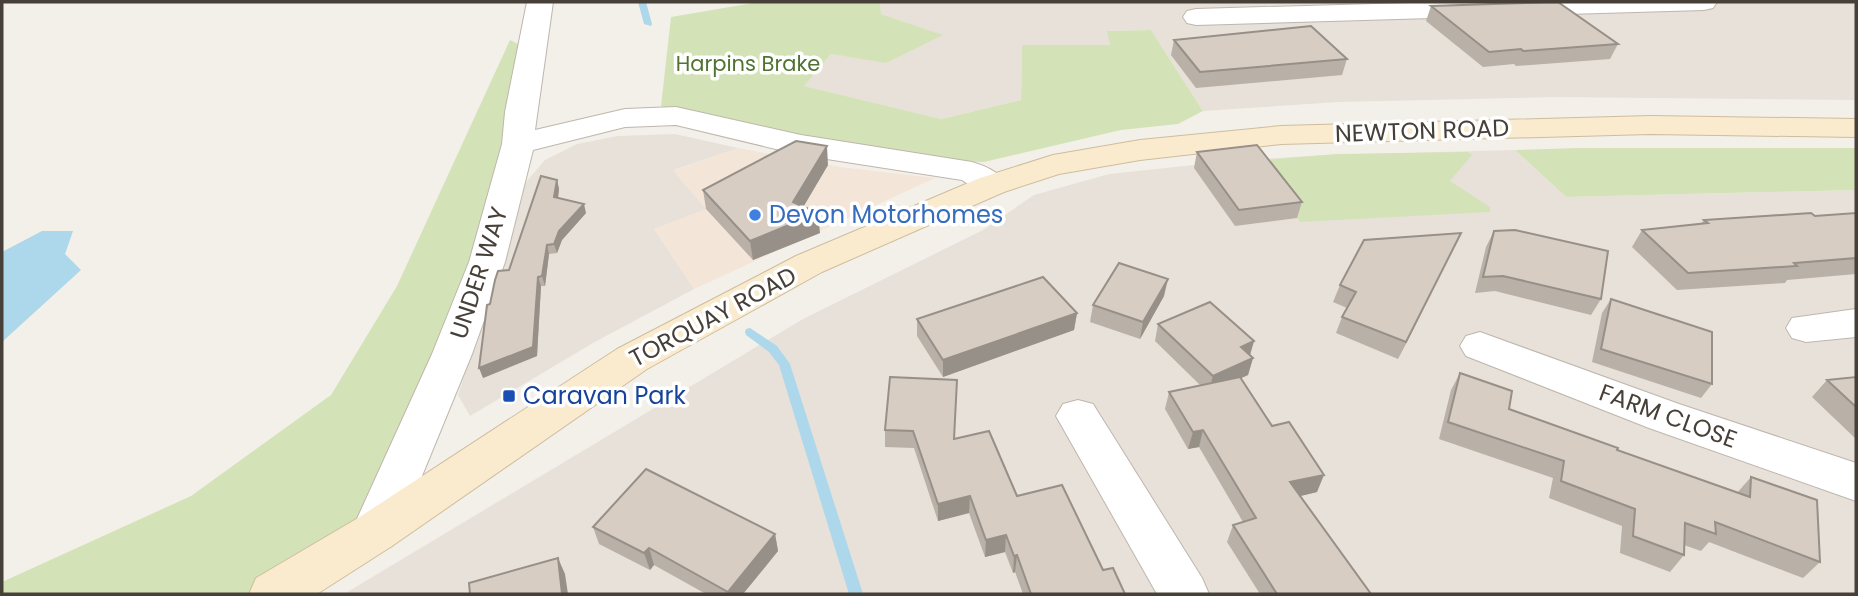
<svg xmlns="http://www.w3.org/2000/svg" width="1858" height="596" font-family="Poppins,sans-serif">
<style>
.residential{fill:#e7e1d9}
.commercial{fill:#f3e5d8}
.green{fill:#d4e3b7}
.water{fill:#add7ea}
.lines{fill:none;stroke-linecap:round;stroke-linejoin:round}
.stream{fill:#add7ea;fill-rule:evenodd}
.street-casing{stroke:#beb6ad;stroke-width:2}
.secondary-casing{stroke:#cebd9e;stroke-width:2}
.street{fill:#fff;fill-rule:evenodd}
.secondary{fill:#faebce;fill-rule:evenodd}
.wall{fill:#b9b0a8}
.shaded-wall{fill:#969088}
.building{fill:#d7cdc3;stroke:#969088;stroke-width:2}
.shop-dot{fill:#3f7fe0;stroke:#fff;stroke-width:2.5}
.transit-dot{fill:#1a4fb4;stroke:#fff;stroke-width:2.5}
.labels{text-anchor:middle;stroke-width:7;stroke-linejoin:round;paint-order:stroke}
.far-park-label{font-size:21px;fill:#507331;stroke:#fff}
.street-label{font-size:24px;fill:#474039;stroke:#fff}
.shop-label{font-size:24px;fill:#366cbe;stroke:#fff;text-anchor:start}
.transit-label{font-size:24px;fill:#164399;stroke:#fff;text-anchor:start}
</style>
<rect width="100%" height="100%" fill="#f3f0ea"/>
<!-- residential -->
<g class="residential">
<polygon points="880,2 1856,2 1856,100 1555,97 1339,102 1203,111 1151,30 1108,31 1110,45 1022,45 1021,100 941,119 803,86 831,54 886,62 942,35 881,14"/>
<polygon points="675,134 738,148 674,170 707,209 654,229 694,289 593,343 470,416 458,395 509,240 521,188 545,160 577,144 618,136"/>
<polygon points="1515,150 1566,197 1856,190 1856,594 344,594 803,319 983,230 1034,195 1109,174 1232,161 1325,155"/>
</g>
<!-- commercial -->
<polygon class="commercial" points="738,148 840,167 935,178 694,289 654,229 706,209 673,171"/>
<!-- green -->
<g class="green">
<polygon points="759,2 880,2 881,14 943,35 886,63 831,54 804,86 941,119 1021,100 1022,45 1110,45 1107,31 1151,30 1203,111 1178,124 1121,130 984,162 942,161 808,139 661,106 671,17"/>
<polygon points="510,40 532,51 518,144 375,532 274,594 2,594 2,582 191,496 331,395 397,286"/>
<polygon points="1576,148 1856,148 1856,190 1566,197 1515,150"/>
<polygon points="1468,152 1472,155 1450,181 1490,207 1490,212 1300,222 1253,161 1337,154"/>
</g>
<!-- water -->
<polygon class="water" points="42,231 73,231 65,254 81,270 2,342 2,252"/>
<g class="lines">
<!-- stream -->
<g class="stream">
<polygon points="638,2 646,2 652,24 651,26 644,24"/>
<polygon points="750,328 777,346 790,364 863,594 849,594 779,365 769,352 746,335 745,332 746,329"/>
</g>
<defs>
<g id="street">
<path d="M527 2H553L535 130 625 109 676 107 801 135 972 162C986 166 1000 173 1009 185L1004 192C986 197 977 190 962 180L801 155 676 125 625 127 533 150 505 262 472 354 399 532 392 546 375 552 358 546 351 532 432 354 469 262 502 144 505 112Z"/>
<polygon points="1445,2 1717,2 1713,8 1704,10 1196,25 1187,23 1183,17 1187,11 1196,9"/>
<polygon points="1856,309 1856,337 1806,342 1792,338 1786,328 1792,318"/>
<polygon points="1480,332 1679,404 1856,463 1856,501 1649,428 1466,356 1460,346 1466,336"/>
<polygon points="1078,400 1093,404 1202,578 1209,594 1157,594 1056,416 1063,404"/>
</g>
<polygon id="secondary" points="1650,116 1856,119 1856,137 1650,134 1281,144 1140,160 1059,174 1004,192 822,272 647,369 392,546 317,594 249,594 256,578 358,518 617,349 796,256 980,178 1053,155 1140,140 1281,126"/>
</defs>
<!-- street casing -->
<use href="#street" class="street-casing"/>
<!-- secondary casing -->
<use href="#secondary" class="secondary-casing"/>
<!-- street -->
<use href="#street" class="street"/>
<!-- secondary -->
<use href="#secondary" class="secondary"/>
</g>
<!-- wall -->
<g class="wall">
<polygon points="1431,6 1618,44 1610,59 1516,66 1514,64 1483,67 1426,21"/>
<polygon points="1174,40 1347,59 1342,75 1196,88 1171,55"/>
<polygon points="1197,152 1302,202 1297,218 1235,226 1194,168"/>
<polygon points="828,165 803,207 820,233 753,260 706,209 703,190"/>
<polygon points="557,180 559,189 558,198 586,213 562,240 557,253 549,254 545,286 541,286 537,356 483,378 490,304"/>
<polygon points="1856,213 1856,274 1787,280 1785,283 1677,290 1632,247 1642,230 1701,224 1704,220 1815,216"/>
<polygon points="1494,231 1601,299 1591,315 1495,291 1475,293 1486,247"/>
<polygon points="1453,249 1398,359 1336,333 1342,317 1347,308 1333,302 1340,285"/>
<polygon points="1164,296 1140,339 1090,322 1093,305"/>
<polygon points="1611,299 1712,384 1701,398 1592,362 1602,313"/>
<polygon points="1077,313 1074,330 943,377 917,336 917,319"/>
<polygon points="1158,324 1254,341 1250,355 1253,358 1248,375 1241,378 1317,492 1300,496 1371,594 1260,594 1227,542 1233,525 1243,522 1199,447 1188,449 1165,409 1169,392 1200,385 1155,341"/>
<polygon points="1460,373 1509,409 1617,450 1737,493 1751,477 1820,562 1803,578 1709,542 1701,551 1684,545 1684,555 1670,572 1620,553 1622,526 1549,498 1553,478 1439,439 1451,390"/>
<polygon points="890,377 954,439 1103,570 1125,594 1023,594 1015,572 1013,573 1005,552 985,557 969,513 938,521 914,448 885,447 885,430"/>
<polygon points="1856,377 1856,439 1812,397 1827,380"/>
<polygon points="593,527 775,534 778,551 743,594 706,594 654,565 650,570 599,544"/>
</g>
<!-- shaded-wall -->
<g class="shaded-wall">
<polygon points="827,146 828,165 795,221 793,202"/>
<polygon points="557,180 559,189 557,206 554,197"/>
<polygon points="584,204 586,213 562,240 557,253 554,244 559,231"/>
<polygon points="818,213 820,233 753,260 750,241"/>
<polygon points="1461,233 1398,359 1406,342"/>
<polygon points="547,245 549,254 545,286 542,276"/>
<polygon points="538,277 541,286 537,356 483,378 479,368"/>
<polygon points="1168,279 1164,296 1140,339 1143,322"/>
<polygon points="1077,313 1074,330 943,377 943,360"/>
<polygon points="1254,341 1249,358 1241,347"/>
<polygon points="1253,358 1248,375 1208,393 1213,376"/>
<polygon points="1203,430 1199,447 1188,449 1193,432"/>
<polygon points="1324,475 1317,492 1284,500 1290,482"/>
<polygon points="970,496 969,513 938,521 938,504"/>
<polygon points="775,534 778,551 743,594 728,594 728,592"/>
<polygon points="1006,535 1005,552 985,557 986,540"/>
<polygon points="649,548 654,565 650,570 644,553"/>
<polygon points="1017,555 1015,572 1013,573 1014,556"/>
<polygon points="558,558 565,574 568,594 562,594"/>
</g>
<!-- building -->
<g class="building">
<polygon points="1558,2 1618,44 1523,51 1521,49 1489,52 1431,6"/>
<polygon points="1311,26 1347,59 1200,72 1174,40"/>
<polygon points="796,141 827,146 793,202 818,213 750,241 703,190"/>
<polygon points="1257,145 1302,202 1239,210 1197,152"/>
<polygon points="541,176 557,180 554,197 584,204 559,231 554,244 547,245 542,276 538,277 533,347 479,368 487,305 490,304 495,280 498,271 509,270"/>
<polygon points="1811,213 1815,216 1856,213 1856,258 1794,263 1797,266 1688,273 1642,230 1708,223 1704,220"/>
<polygon points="1515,230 1608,251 1601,299 1503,276 1483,277 1494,231"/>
<polygon points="1461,233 1406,342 1342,317 1356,292 1340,285 1364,240"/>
<polygon points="1119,263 1168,279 1143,322 1093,305"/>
<polygon points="1043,277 1077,313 943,360 917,319"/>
<polygon points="1611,299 1712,332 1712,384 1601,349"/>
<polygon points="1210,302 1254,341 1241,347 1253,358 1213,376 1158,324"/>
<polygon points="1460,373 1512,391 1509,409 1618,448 1617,450 1750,497 1751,477 1817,500 1820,562 1715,522 1716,534 1685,523 1684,555 1633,536 1635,509 1561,481 1564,461 1448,422"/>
<polygon points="890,377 957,380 954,439 989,431 1017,496 1062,485 1103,570 1113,568 1125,594 1031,594 1017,555 1014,556 1006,535 986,540 970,496 938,504 913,431 885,430"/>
<polygon points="1240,377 1272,426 1289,422 1324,475 1290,482 1371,594 1277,594 1233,525 1256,518 1203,430 1193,432 1169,392"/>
<polygon points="1856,377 1856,407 1827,380"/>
<polygon points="646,469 775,534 728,592 649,548 644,553 593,527"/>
<polygon points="558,558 562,594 470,594 469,583"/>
</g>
<!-- markers -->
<circle class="shop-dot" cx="755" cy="215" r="7"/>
<rect class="transit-dot" x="502" y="389" width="14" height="14" rx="3.5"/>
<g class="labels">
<!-- far-park labels -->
<g class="far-park-label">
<text x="748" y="71">Harpins Brake</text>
</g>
<!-- street labels -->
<g class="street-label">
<text transform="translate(1422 131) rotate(-2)" y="8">NEWTON ROAD</text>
<text transform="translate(479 273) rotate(-72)" y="8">UNDER WAY</text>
<text transform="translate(713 317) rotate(-28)" y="8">TORQUAY ROAD</text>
<text transform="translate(1668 416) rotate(20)" y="8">FARM CLOSE</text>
</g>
<!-- shop labels -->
<g class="shop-label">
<text x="769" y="223">Devon Motorhomes</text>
</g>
<!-- transit labels -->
<g class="transit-label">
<text x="523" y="404">Caravan Park</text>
</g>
</g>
<!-- border -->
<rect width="1858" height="596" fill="none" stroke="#474039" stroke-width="7"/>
</svg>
